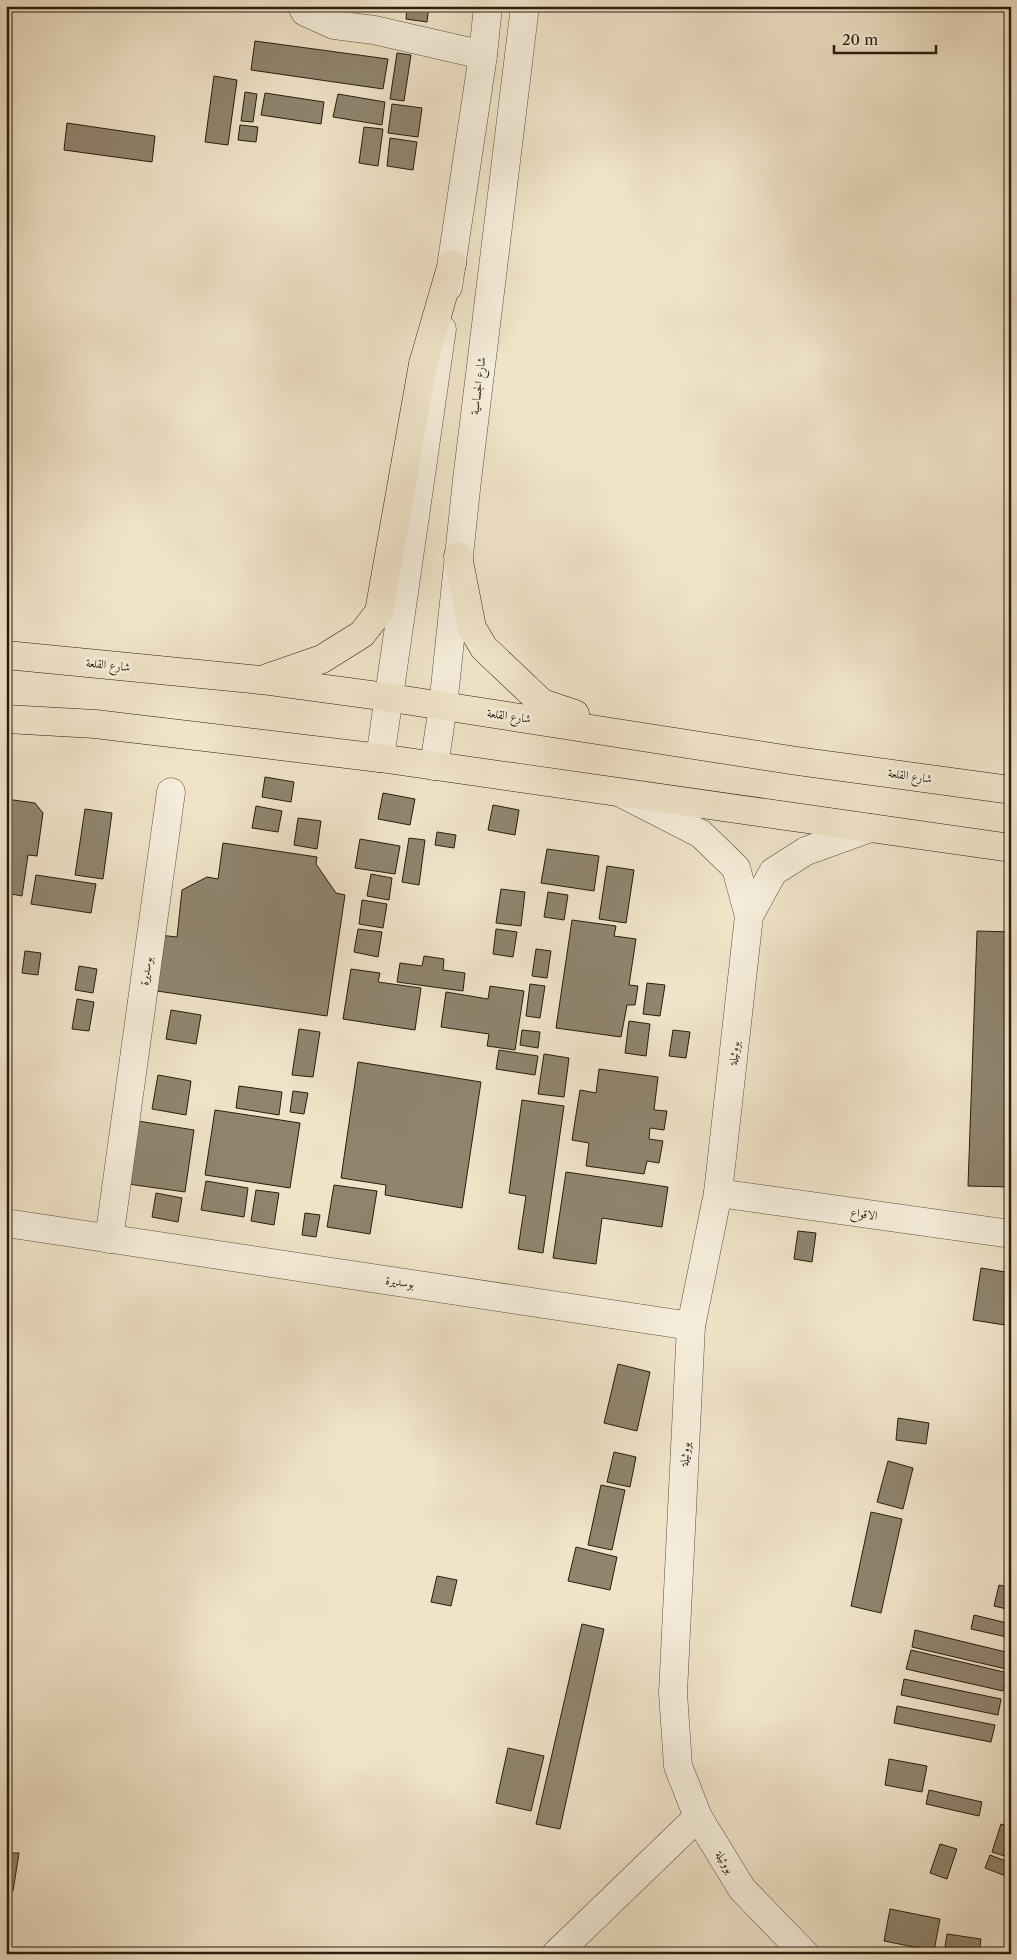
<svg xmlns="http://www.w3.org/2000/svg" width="1017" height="1960" font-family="'Libre Caslon Text',Amiri,serif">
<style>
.building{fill:#90846f;stroke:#281d0e}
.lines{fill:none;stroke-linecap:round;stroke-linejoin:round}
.minor-casing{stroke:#5a4e3c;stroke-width:29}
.major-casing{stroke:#281d0e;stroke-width:29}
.minor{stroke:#f5eddb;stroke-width:28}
.major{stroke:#f0e3c8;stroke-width:28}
.labels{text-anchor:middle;stroke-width:5;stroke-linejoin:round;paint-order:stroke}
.street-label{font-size:12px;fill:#281d0e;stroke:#f5eddb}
</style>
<rect width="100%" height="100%" fill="#f0e3c8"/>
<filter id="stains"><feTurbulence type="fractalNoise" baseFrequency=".004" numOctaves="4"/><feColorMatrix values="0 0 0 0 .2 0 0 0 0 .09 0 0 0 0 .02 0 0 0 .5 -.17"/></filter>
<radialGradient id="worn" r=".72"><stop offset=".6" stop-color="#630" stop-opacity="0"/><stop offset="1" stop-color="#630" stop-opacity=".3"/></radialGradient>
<!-- building -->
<g class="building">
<polygon points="407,6 429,6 427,22 406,19"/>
<polygon points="255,41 388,59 383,89 251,70"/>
<polygon points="397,53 411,55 404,101 390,99"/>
<polygon points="214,76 237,80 228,145 205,142"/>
<polygon points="245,92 257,94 253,122 241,121"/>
<polygon points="265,93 324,102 321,124 261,115"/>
<polygon points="338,94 385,102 382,125 333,117"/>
<polygon points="392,104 422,108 418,137 388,133"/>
<polygon points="67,123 155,136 152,162 64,150"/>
<polygon points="240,125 258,127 256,142 238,140"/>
<polygon points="364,127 383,129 378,166 359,163"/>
<polygon points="390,138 417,142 413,170 387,166"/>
<polygon points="265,777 294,782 291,802 262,797"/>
<polygon points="383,793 415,799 410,825 378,819"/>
<polygon points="6,799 35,803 43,813 37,856 28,855 22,896 6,893"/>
<polygon points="493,805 519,810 515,835 488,830"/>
<polygon points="256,806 282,811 278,832 252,828"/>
<polygon points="85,809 112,813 103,879 75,875"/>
<polygon points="298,818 321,821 317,849 294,845"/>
<polygon points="437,832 456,835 454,848 435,845"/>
<polygon points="409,838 425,840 419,885 402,882"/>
<polygon points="360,839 400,846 395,874 355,868"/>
<polygon points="223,843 317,857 316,864 336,893 345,895 327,1016 150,990 159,935 177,937 182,890 207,877 218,879"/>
<polygon points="547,849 599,856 594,891 541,883"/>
<polygon points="607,866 634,870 626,923 599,919"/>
<polygon points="371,874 392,878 389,900 367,896"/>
<polygon points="36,875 96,884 91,913 31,904"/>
<polygon points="501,889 525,892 521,926 496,923"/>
<polygon points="548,892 568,895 564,920 544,917"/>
<polygon points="362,900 387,904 383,928 359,924"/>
<polygon points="572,920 616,926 614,936 636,939 629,985 638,986 635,1005 627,1005 621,1037 556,1028"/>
<polygon points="358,929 382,932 378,957 354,952"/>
<polygon points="496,929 517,932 513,957 493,954"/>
<polygon points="977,931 1011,932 1011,1187 968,1186"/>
<polygon points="536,949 551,951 547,978 532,976"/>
<polygon points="25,951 41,953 38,975 22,973"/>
<polygon points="424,956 444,959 443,970 465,973 463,991 397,982 400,963 422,966"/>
<polygon points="79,966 97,969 93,993 75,990"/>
<polygon points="351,969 380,973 378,982 421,988 415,1030 343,1019"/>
<polygon points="647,983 665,985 660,1016 643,1014"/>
<polygon points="530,984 545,986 540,1018 526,1016"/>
<polygon points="490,986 524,991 515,1050 487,1046 489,1034 441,1027 446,992 488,999"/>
<polygon points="77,999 94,1002 89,1031 72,1029"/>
<polygon points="171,1010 201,1015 196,1044 166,1039"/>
<polygon points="629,1021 650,1024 646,1056 625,1053"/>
<polygon points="299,1029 320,1032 313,1077 292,1075"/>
<polygon points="522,1030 540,1032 538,1048 520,1045"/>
<polygon points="673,1030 690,1032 686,1058 669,1056"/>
<polygon points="499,1050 538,1056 535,1075 496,1069"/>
<polygon points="544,1054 569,1058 564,1097 538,1094"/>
<polygon points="358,1062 481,1082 462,1208 385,1195 386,1185 341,1178"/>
<polygon points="599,1069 658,1077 654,1110 667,1111 664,1130 650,1128 649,1139 663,1141 659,1163 647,1161 644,1174 586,1166 589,1143 572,1140 580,1090 596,1093"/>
<polygon points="158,1075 191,1081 186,1115 152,1109"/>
<polygon points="239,1086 282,1092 279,1115 236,1108"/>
<polygon points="293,1091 308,1093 304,1114 290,1112"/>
<polygon points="522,1100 564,1106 543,1253 518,1249 526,1196 509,1193"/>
<polygon points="215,1110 300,1123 290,1188 205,1175"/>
<polygon points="138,1121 194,1130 185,1192 128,1184"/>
<polygon points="566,1172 668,1187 662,1227 602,1218 596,1264 553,1258"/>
<polygon points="206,1181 248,1188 244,1217 201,1210"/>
<polygon points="334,1185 377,1191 370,1234 327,1227"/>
<polygon points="256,1190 279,1193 274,1225 251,1221"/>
<polygon points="156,1193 182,1198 178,1222 152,1217"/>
<polygon points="305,1213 320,1215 316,1237 302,1235"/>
<polygon points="798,1231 816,1233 812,1262 794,1259"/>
<polygon points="981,1268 1011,1273 1011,1326 973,1320"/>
<polygon points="618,1364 650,1372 637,1431 604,1423"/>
<polygon points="898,1418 929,1423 926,1444 896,1440"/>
<polygon points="614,1452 636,1457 630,1487 607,1482"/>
<polygon points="888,1461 913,1468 903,1509 877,1502"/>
<polygon points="601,1485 625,1490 612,1550 588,1545"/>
<polygon points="871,1512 902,1519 881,1613 851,1606"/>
<polygon points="576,1547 617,1557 610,1590 568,1581"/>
<polygon points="437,1576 457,1580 451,1606 431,1602"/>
<polygon points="999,1585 1011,1588 1011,1610 994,1606"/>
<polygon points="974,1615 1011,1624 1011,1638 971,1629"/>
<polygon points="582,1624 604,1629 560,1829 536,1824"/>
<polygon points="915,1630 1010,1653 1006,1669 912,1647"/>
<polygon points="911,1650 1008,1673 1003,1691 906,1669"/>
<polygon points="904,1679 1001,1699 998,1715 901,1695"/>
<polygon points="897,1706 995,1725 991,1742 894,1723"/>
<polygon points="508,1748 544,1756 531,1811 496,1803"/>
<polygon points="889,1759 927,1766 922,1792 885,1785"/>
<polygon points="929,1790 982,1802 979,1816 926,1804"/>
<polygon points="1001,1824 1011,1827 1011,1858 992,1852"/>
<polygon points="940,1844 957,1849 947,1879 930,1873"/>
<polygon points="6,1853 19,1853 13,1891 6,1890"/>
<polygon points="990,1855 1011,1863 1011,1878 985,1868"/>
<polygon points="890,1909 940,1919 934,1951 884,1941"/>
<polygon points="947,1934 981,1939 979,1954 944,1954"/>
</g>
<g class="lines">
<defs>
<g id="minor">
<polyline points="302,6 305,12 334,25 374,30 483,55"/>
<polyline points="448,287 483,55 488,6"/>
<polyline points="380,758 442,329"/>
<polyline points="434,766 443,706 467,480 525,6"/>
<polyline points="623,794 701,834 736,868 749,916"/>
<polyline points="718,1193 1011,1234"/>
<polyline points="6,1223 691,1326"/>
<polyline points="109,1239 171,792"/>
<polyline points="556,1954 698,1817"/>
<polyline points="805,1954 742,1889 698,1817 678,1766 673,1693 691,1326 718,1193 749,916 773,872 806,851 870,828"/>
</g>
<g id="major">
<polyline points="458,556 472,628 484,648 542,703 575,714"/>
<polyline points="6,655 261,680 372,695 797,761 1011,790"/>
<polyline points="267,678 322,659 362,634 379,612 423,364 452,264"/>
<polyline points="6,719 95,724 380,758 1011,848"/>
</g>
</defs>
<!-- minor casing -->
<use href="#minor" class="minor-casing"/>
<!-- major casing -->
<use href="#major" class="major-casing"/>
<!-- minor -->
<use href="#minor" class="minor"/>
<!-- major -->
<use href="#major" class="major"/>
</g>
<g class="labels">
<!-- street labels -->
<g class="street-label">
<text transform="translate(478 386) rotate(-83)" y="4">شارع الجساسية</text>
<text transform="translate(108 665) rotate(6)" y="4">شارع القلعة</text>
<text transform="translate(509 716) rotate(8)" y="4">شارع القلعة</text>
<text transform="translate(910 776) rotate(8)" y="4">شارع القلعة</text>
<text transform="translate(146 971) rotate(-82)" y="4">بوسديرة</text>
<text transform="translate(734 1053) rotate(-84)" y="4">بووثيلة</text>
<text transform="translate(864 1214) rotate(8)" y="4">الاقواع</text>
<text transform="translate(400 1282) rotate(8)" y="4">بوسديرة</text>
<text transform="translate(685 1454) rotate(-87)" y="4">بووثيلة</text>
<text transform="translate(725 1862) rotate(58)" y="4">بووثيلة</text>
</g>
</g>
<!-- margin -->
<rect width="1017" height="1960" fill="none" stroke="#f0e3c8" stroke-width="25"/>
<rect x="8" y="8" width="1002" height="1945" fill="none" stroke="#281d0e" stroke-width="2.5"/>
<rect x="12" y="12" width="992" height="1935" fill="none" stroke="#281d0e"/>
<!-- scale -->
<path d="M834 45v8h102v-8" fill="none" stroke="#281d0e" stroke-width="2.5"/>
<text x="842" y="45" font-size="15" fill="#281d0e" stroke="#f5eddb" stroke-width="4" paint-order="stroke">20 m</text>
<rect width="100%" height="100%" filter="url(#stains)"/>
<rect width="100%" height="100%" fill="url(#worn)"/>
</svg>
